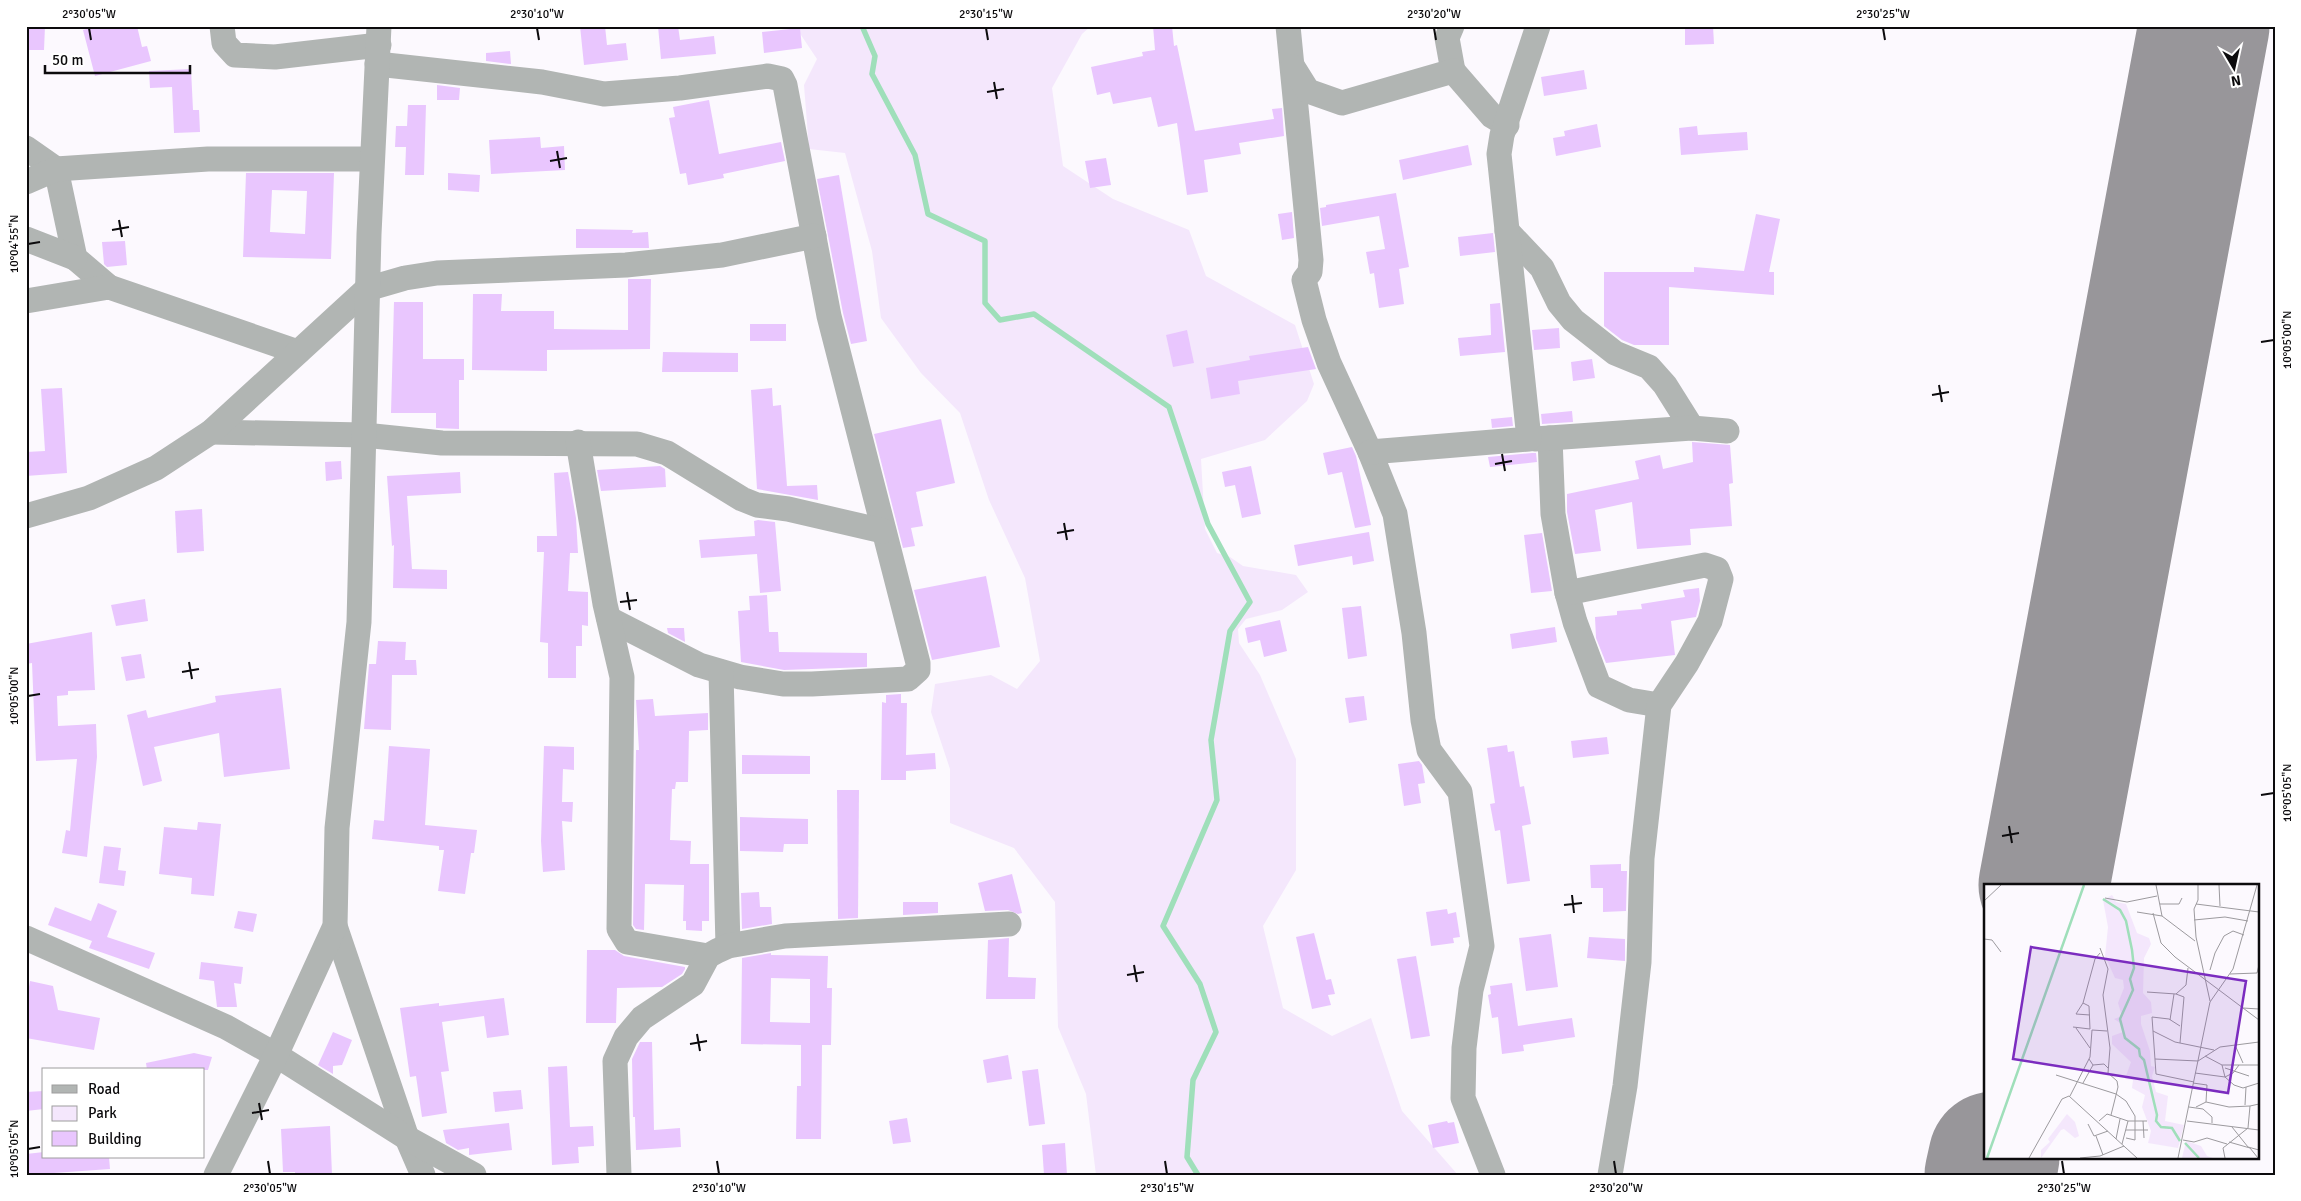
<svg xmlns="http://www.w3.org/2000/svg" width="2301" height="1201" font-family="Signika,sans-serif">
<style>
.green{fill:#f4e7fc}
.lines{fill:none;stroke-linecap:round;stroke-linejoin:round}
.stream{stroke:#9fdfba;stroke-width:5.5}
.runway{stroke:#98969a;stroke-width:131}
.building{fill:#e9c6fe;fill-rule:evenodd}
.minor{stroke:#b1b5b3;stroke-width:25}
.ticks{fill:none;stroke:#0c0b0d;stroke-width:2}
.inset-river{fill:none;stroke:#9fdfba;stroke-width:2.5}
.inset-road{fill:none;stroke:#9c9a9e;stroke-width:1}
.view{fill:#7b2cbf;fill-opacity:0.15;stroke:#7b2cbf;stroke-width:2.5}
.inset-edge{fill:none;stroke:#0c0b0d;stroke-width:2.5}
.neatline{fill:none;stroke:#0c0b0d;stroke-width:2}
.ticks-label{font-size:12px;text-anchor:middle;fill:#0c0b0d}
</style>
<rect width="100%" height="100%" fill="#fcf9fe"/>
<!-- green -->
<polygon class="green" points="795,26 1091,26 1082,34 1052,88 1063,166 1113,199 1189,230 1206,276 1295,325 1314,384 1307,401 1265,440 1201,459 1205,529 1217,553 1230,557 1243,566 1296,575 1308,592 1282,610 1246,619 1238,629 1239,643 1260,675 1296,759 1296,870 1263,926 1283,1008 1332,1036 1371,1018 1402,1111 1458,1175 1096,1175 1086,1094 1058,1027 1055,902 1014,848 950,823 950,769 931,712 935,684 991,675 1017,689 1040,661 1025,578 989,500 960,413 921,373 881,318 872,251 845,153 809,149 804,85 817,59"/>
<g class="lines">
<!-- stream -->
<polyline class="stream" points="862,26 875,56 872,74 915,155 928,214 985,241 985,303 1000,320 1034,314 1169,407 1208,524 1250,602 1230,631 1211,740 1217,800 1163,926 1200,984 1216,1032 1193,1080 1187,1157 1198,1175"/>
<!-- runway -->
<g class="runway">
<polyline points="2044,885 2204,26"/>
<polyline points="1990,1175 1994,1157"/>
</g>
</g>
<!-- building -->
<g class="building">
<polygon points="26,26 45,26 44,50 26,50"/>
<polygon points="97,26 137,26 142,47 147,46 151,61 95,76 83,30"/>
<polygon points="580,26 605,26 607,45 626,43 628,60 584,65"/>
<polygon points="658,26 678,26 680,40 714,36 716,54 661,59"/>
<polygon points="1153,26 1172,26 1174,46 1177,45 1195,131 1274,119 1272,109 1282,108 1284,136 1239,143 1241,154 1204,160 1208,192 1187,195 1177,123 1158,127 1151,97 1113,104 1110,92 1097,95 1091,67 1143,56 1142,52 1155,50"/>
<polygon points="1685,26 1713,26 1714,44 1685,45"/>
<polygon points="800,28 802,48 764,53 762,32"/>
<polygon points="510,51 511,64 486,61 486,53"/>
<polygon points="191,69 193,110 199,110 200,132 174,133 172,87 150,88 149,71"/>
<polygon points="1584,70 1587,89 1544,96 1541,77"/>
<polygon points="437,85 460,88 459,100 437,100"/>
<polygon points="709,100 719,154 781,142 785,161 723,174 724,178 688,185 686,173 680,174 669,118 675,117 673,107"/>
<polygon points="408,105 426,105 424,175 405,175 406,147 395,147 396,126 407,126"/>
<polygon points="1597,124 1601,147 1556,156 1553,138 1565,136 1564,131"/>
<polygon points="1697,126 1698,135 1747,132 1748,150 1681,155 1679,128"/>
<polygon points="540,137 541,148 564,146 565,170 491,174 489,140"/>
<polygon points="1468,145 1472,165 1403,180 1399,160"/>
<polygon points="1106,158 1111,185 1090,188 1085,161"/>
<path d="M246 173H334L331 259 243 257ZM272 190 307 191 305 234 270 232Z"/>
<polygon points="448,173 480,175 479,192 448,190"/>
<polygon points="839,175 867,341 851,344 843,313 817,179"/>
<polygon points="1396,193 1409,267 1399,269 1404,304 1379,308 1374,273 1370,274 1366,252 1385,249 1379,216 1322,226 1320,208 1326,207 1326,205"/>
<polygon points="1292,212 1294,238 1282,240 1278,214"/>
<polygon points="1756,214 1780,219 1769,272 1774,272 1774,295 1669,287 1669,345 1634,345 1622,340 1604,326 1604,272 1694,272 1694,267 1744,271"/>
<polygon points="576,229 633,230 632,233 648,232 649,248 576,248"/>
<polygon points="1493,233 1495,252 1460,256 1458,237"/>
<polygon points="125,241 127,265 107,267 104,264 102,242"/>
<polygon points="628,279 651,279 650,349 547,350 547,371 472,370 473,294 502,294 501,311 554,311 554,329 628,330"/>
<polygon points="394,302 423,302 423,359 464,359 464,380 459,380 459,429 436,428 436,413 391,413"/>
<polygon points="1500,303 1505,352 1460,356 1458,338 1491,335 1490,304"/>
<rect x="750" y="324" width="36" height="17"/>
<polygon points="1559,328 1560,348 1534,350 1532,330"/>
<polygon points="1187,330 1194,363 1173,367 1166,335"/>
<polygon points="1308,347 1316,369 1238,381 1240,394 1211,399 1206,368 1250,360 1249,356"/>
<polygon points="663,352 738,353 738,372 662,372"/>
<polygon points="1592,359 1595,378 1573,381 1571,362"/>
<polygon points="62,388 67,473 26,476 26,452 45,451 41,389"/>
<polygon points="772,388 773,406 781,405 787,486 817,485 818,500 757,489 751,390"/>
<polygon points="1572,411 1573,422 1542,424 1541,414"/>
<polygon points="1512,417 1513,426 1492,428 1491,419"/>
<polygon points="941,419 955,483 916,492 923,526 911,528 915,546 903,548 874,434"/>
<polygon points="1692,442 1730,445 1733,483 1729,484 1732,526 1690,529 1691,545 1637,549 1632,502 1595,510 1601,551 1575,554 1567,512 1567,494 1639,479 1635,461 1660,455 1663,469 1693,462"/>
<polygon points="1352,447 1356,456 1371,525 1355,528 1342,472 1328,475 1323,453"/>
<polygon points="1532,453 1536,453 1537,462 1490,467 1488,457"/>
<polygon points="341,461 342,479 326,481 325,462"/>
<polygon points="660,466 665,469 666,487 601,491 597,470"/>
<polygon points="1251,466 1261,514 1242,518 1235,485 1225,487 1222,472"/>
<polygon points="460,472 461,493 407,496 412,569 447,570 447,589 393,588 394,545 392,546 387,476"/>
<polygon points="568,472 576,518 578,553 570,553 568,591 588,592 588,626 582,625 582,646 576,646 576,678 548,678 548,643 540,642 544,552 537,552 537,536 557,536 554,473"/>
<polygon points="202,509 204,551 177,553 175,511"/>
<polygon points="758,520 775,522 781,591 760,593 757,554 701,558 699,540 755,536 754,521"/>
<polygon points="1369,532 1374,561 1353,565 1352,556 1298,566 1294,545"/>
<polygon points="1542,533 1552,591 1531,593 1524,535"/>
<polygon points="986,576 1000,647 932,660 914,590"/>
<polygon points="1699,588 1700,601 1696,617 1671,621 1675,655 1606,663 1596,638 1595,617 1617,615 1617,611 1642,609 1641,604 1685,597 1683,590"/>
<polygon points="767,595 769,632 778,632 779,652 867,653 867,667 784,670 741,662 738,611 750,610 749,596"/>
<polygon points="145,599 148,621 116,626 111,605"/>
<polygon points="1361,606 1367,656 1348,659 1342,608"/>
<polygon points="1280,620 1287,651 1264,657 1260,640 1248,643 1245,628"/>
<polygon points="1555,627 1557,642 1512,649 1510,634"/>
<polygon points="667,628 684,628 685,642 668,633"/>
<polygon points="92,632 95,690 68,691 68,695 57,696 58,726 96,724 97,757 87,857 62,853 66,830 70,831 77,759 36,761 32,663 26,664 26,644"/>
<polygon points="378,641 406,642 405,660 416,660 417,675 392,675 391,730 364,729 369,664 376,664"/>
<polygon points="141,654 145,678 126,681 121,657"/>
<polygon points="281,688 290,769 224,777 219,733 154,747 162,781 143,786 127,715 146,710 148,718 216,702 215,696"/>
<polygon points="901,694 901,703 907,703 906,755 935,753 936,769 906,771 906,780 881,780 882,702 886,703 886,695"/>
<polygon points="1364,696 1367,720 1349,723 1345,698"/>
<polygon points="653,699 655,716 708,713 708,730 689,731 688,782 676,782 675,789 672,789 670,840 691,841 690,864 709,864 709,921 702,921 702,931 686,930 686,921 683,921 684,885 645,884 644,930 636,929 633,925 636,750 639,750 636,700"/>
<polygon points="1607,737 1609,754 1573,758 1571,741"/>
<polygon points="1507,745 1508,752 1514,751 1520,787 1524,786 1531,824 1522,826 1530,881 1507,884 1500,830 1495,831 1490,804 1495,803 1487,748"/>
<polygon points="389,746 430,749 425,825 477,830 474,853 471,853 465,894 438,891 444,850 439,850 439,846 372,839 374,820 384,821"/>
<polygon points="544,746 574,747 574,770 563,769 562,802 573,802 572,822 562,821 565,870 543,872 541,841"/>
<polygon points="742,755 810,756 810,774 742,774"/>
<polygon points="1419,761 1422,765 1425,783 1418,784 1421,803 1404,806 1398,764"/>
<polygon points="837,790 859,790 858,918 838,919"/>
<polygon points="740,817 808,819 808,844 784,844 783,852 740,851"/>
<polygon points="198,822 221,824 214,896 191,894 192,878 159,874 164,827 197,830"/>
<polygon points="104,846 121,848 118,870 126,871 124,886 99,883"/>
<polygon points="1621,864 1621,871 1627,871 1626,911 1603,912 1603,888 1591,888 1590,865"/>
<polygon points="1012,874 1022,913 1018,914 1008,910 985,911 978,883"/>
<polygon points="759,892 760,907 771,907 772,924 742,929 741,893"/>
<polygon points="903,902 938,902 938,913 903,915"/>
<polygon points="98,903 117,911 107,937 155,953 149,969 89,948 92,941 48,925 55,907 91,921"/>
<polygon points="1447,909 1448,914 1456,912 1460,937 1453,938 1454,943 1431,946 1426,912"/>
<polygon points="238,911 257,914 253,932 234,928"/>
<polygon points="1314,933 1326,980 1331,979 1335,994 1328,995 1331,1005 1312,1009 1296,937"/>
<polygon points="1551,934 1558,987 1526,991 1519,938"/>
<polygon points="1589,937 1625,939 1625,961 1587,958"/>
<polygon points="1009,938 1008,977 1036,978 1035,999 986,999 988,940"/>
<polygon points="587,950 615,950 624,956 685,967 685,969 682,974 662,987 617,988 616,1023 586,1023"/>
<path d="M771 953V955L828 956 827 988H832L831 1045H822L821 1139H796L797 1086H801V1045L741 1044 742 958ZM771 978 810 979V1023L770 1022Z"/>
<polygon points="1416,956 1430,1036 1411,1039 1397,959"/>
<polygon points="201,962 243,967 241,984 234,983 237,1007 217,1007 214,981 199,979"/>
<polygon points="30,981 53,986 58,1010 100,1018 94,1050 26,1038 26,1005"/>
<polygon points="1512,983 1518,1026 1572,1018 1575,1037 1523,1045 1524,1051 1502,1054 1498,1017 1492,1018 1488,995 1491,994 1490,986"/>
<polygon points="504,998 509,1035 487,1038 484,1016 442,1022 449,1071 441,1072 447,1113 422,1117 416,1076 410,1077 400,1008 439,1003 439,1006"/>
<polygon points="333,1032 352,1040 342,1065 333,1066 333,1074 318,1065"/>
<polygon points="640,1042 652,1042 654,1130 680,1128 681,1147 636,1150 635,1117 633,1117 632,1059"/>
<polygon points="194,1053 212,1057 208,1070 147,1070 146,1063"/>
<polygon points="1008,1055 1012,1079 987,1083 983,1060"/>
<polygon points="567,1066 570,1127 593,1126 594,1146 578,1147 579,1163 552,1165 548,1067"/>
<polygon points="1038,1069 1045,1124 1029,1126 1022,1071"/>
<polygon points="521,1090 523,1109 495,1112 493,1092"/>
<polygon points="44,1091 44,1109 26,1111 26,1092"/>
<polygon points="907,1118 911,1142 893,1144 889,1121"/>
<polygon points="1447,1121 1448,1123 1454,1122 1459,1143 1433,1148 1428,1125"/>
<polygon points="509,1123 512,1150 469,1155 469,1148 458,1150 446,1143 443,1130"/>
<polygon points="330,1126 332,1175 295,1175 295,1172 283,1172 281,1129"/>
<polygon points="1065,1143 1067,1175 1044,1175 1042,1145"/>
<polygon points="44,1152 44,1157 109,1157 110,1169 26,1175 26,1154"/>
</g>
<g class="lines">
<!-- minor -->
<g class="minor">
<polyline points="222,26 224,43 235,55 275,57 379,45"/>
<polyline points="1288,26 1311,260 1310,272 1304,280 1314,320 1329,363 1370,452 1395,514 1414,633 1423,720 1429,750 1460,792 1482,946 1471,990 1464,1048 1463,1098 1493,1175"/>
<polyline points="1452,26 1447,38 1453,71"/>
<polyline points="377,64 542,82 604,94 680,88 768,76 782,79 785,85 829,316 918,663 918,670 908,679 812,684 783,684 740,677 699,665 609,619"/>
<polyline points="1293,67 1308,91 1342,103 1453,71 1492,116 1507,125"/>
<polyline points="26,148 56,169 75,258 109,287"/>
<polyline points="26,182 56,169 208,159 372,159"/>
<polyline points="1507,231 1542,268 1559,303 1573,320 1615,353 1649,367 1665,385 1692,428"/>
<polyline points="26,239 75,258"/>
<polyline points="26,301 109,287 298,352"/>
<polyline points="211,432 364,435 442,443 637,444 667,453 742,499 757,505 788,509 883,531"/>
<polyline points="1550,438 1553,514 1567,593 1575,622 1599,686 1629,700 1659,705"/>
<polyline points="1535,439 1692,428 1727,431"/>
<polyline points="578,442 605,604 622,677 619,929 627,942 708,956"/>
<polyline points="1370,452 1529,439 1499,154 1502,135 1538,26"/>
<polyline points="26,516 89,498 156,468 211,432 367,289 405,278 437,273 626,265 722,255 814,236"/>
<polyline points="1567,593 1705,565 1717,569 1721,579 1710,621 1687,663 1659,705 1642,858 1639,962 1625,1086 1610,1175"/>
<polyline points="721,672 728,946"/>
<polyline points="335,926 407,1138 423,1175"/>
<polyline points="26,938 226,1027 276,1055 407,1138 474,1175"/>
<polyline points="216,1175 276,1055 335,926 337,828 359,622 369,234 379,26"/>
<polyline points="619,1175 615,1061 626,1037 642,1018 693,984 708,956 717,951 728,946 785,936 1009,924"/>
</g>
</g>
<!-- ticks -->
<path class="ticks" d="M89 28 91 40M537 28 539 40M986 28 988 40M1434 28 1436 40M1883 28 1885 40M994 82 997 99M987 92 1004 89M557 151 560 168M550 161 567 158M119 220 122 237M112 230 129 227M28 244 40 242M2261 342 2274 340M1939 385 1942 402M1932 395 1949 392M1502 454 1505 471M1495 464 1512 461M1064 523 1067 540M1057 533 1074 530M627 592 630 610M620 602 637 600M189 662 192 679M182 672 199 669M28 696 40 694M2261 795 2274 793M2009 826 2012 843M2002 836 2019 833M1572 895 1574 913M1564 905 1582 903M1134 965 1137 982M1127 975 1144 972M697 1034 700 1051M690 1044 707 1041M259 1103 262 1120M252 1113 269 1110M28 1149 40 1147M268 1161 270 1174M717 1161 719 1174M1165 1161 1167 1174M1614 1161 1616 1174M2062 1161 2064 1174"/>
<!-- overview -->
<g transform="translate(1984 884)">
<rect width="275" height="275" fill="#fcf9fe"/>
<path d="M128 11 132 18 142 20 153 49 165 54 167 60 160 74 159 109 167 118 168 129 157 132V140L166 167 167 182 171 183 168 192 172 208 184 212 181 237 200 241 194 264 164 259 167 247 158 223 161 211 148 204 149 196 141 195 147 178 128 160V152L139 148 138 140 130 135 138 132 134 119 140 104 139 96 131 94 121 72 124 43 119 16ZM83 230 91 238 95 252 91 254 80 245 77 246 57 274V266L66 258 64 255ZM202 257 217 262 223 272 229 274H198Z" fill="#f4e7fc"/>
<path class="inset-river" d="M119 15 136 26 142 37 148 66 150 84 146 95 149 106 136 135 141 154 155 165 156 172 160 176 173 231 172 237 177 243 188 244 196 257M201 259 215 274M3 274 100 1"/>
<path class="inset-road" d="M172 1 178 32M214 1V16L210 25 212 53 226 117M235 1 236 22M121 14 143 18 173 12M0 17 17 1M176 20H195L198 14M212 20 275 28M153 28 178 32 211 57M169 29 177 59 191 73 275 136M210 36 241 33 264 37M0 55 8 56 17 68M116 64 124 85 119 111 126 164 124 189 133 197 134 203 127 231M226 86 231 69 240 52 249 47 260 51M246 90 273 89 275 81M163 108 192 110 202 101 204 84M192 110 200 113 196 159M99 119 105 122 106 145M259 124 275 125M106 131 92 130 99 119 111 75 116 69M186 136 190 110M196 142 185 135 168 133 172 190 210 198M89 143 106 145M92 144 106 164M169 147 191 158 230 166M251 161 259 179M221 172 238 181H275M105 175 109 181 120 180 124 184M171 175 214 177 236 163 275 158M238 181 241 193 250 201 259 204 275 199M241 184 265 192M211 189 241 193 249 189 255 181M72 191 132 210 142 217 151 232V256L142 254M99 199 109 181M209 199 223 201 222 218M86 212 106 173 108 146 123 147M261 221 262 203M205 223 219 225 228 233V239M212 223 222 218 245 223 266 222M115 237 123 230 144 237H163M159 237 160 254M203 237 275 246M104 240 110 252 124 247M248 243 264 263 275 266M142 246H164M112 252 119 271M132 255 136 235M199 256 210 258 223 254 243 260M245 258 266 264 274 274M138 260 144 237M45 274 78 215 85 212 153 274M96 274 116 272 140 262M194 274 226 118 249 85 273 1M241 274 239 264 264 244 266 222 275 220"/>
<path class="view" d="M47 63 262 97 244 209 29 175Z"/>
<rect width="275" height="275" class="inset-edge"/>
</g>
<!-- border -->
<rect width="2301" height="1201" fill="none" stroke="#ffffff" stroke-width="55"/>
<!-- legend -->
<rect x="42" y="1068" width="162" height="90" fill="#ffffff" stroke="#9e9d9e"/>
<rect x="52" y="1085" width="25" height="8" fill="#b1b5b3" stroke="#9e9d9e"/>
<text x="88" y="1094" font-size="15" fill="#0c0b0d">Road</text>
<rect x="52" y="1106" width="25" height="15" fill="#f4e7fc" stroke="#9e9d9e"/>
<text x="88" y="1118" font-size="15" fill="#0c0b0d">Park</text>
<rect x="52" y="1131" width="25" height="15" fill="#e9c6fe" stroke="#9e9d9e"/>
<text x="88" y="1144" font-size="15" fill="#0c0b0d">Building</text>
<!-- north arrow -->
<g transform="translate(2234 68) rotate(171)" stroke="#ffffff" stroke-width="4" paint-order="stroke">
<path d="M0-4L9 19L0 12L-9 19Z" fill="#0c0b0d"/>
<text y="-8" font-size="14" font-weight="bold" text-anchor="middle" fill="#0c0b0d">N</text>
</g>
<!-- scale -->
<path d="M45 65v8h145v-8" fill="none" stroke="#0c0b0d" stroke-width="2.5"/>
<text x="52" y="65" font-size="15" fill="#0c0b0d" stroke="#ffffff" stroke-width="4" paint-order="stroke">50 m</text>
<rect x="28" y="28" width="2246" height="1146" class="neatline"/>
<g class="ticks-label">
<text x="89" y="18">2°30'05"W</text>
<text x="537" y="18">2°30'10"W</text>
<text x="986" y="18">2°30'15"W</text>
<text x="1434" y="18">2°30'20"W</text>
<text x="1883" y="18">2°30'25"W</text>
<text transform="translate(14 244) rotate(-90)" y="4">10°04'55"N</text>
<text transform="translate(2287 340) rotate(-90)" y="4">10°05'00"N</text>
<text transform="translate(14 696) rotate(-90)" y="4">10°05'00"N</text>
<text transform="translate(2287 793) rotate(-90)" y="4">10°05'05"N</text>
<text transform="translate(14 1149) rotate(-90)" y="4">10°05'05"N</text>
<text x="270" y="1192">2°30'05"W</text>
<text x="719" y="1192">2°30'10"W</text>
<text x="1167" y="1192">2°30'15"W</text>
<text x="1616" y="1192">2°30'20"W</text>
<text x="2064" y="1192">2°30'25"W</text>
</g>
</svg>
